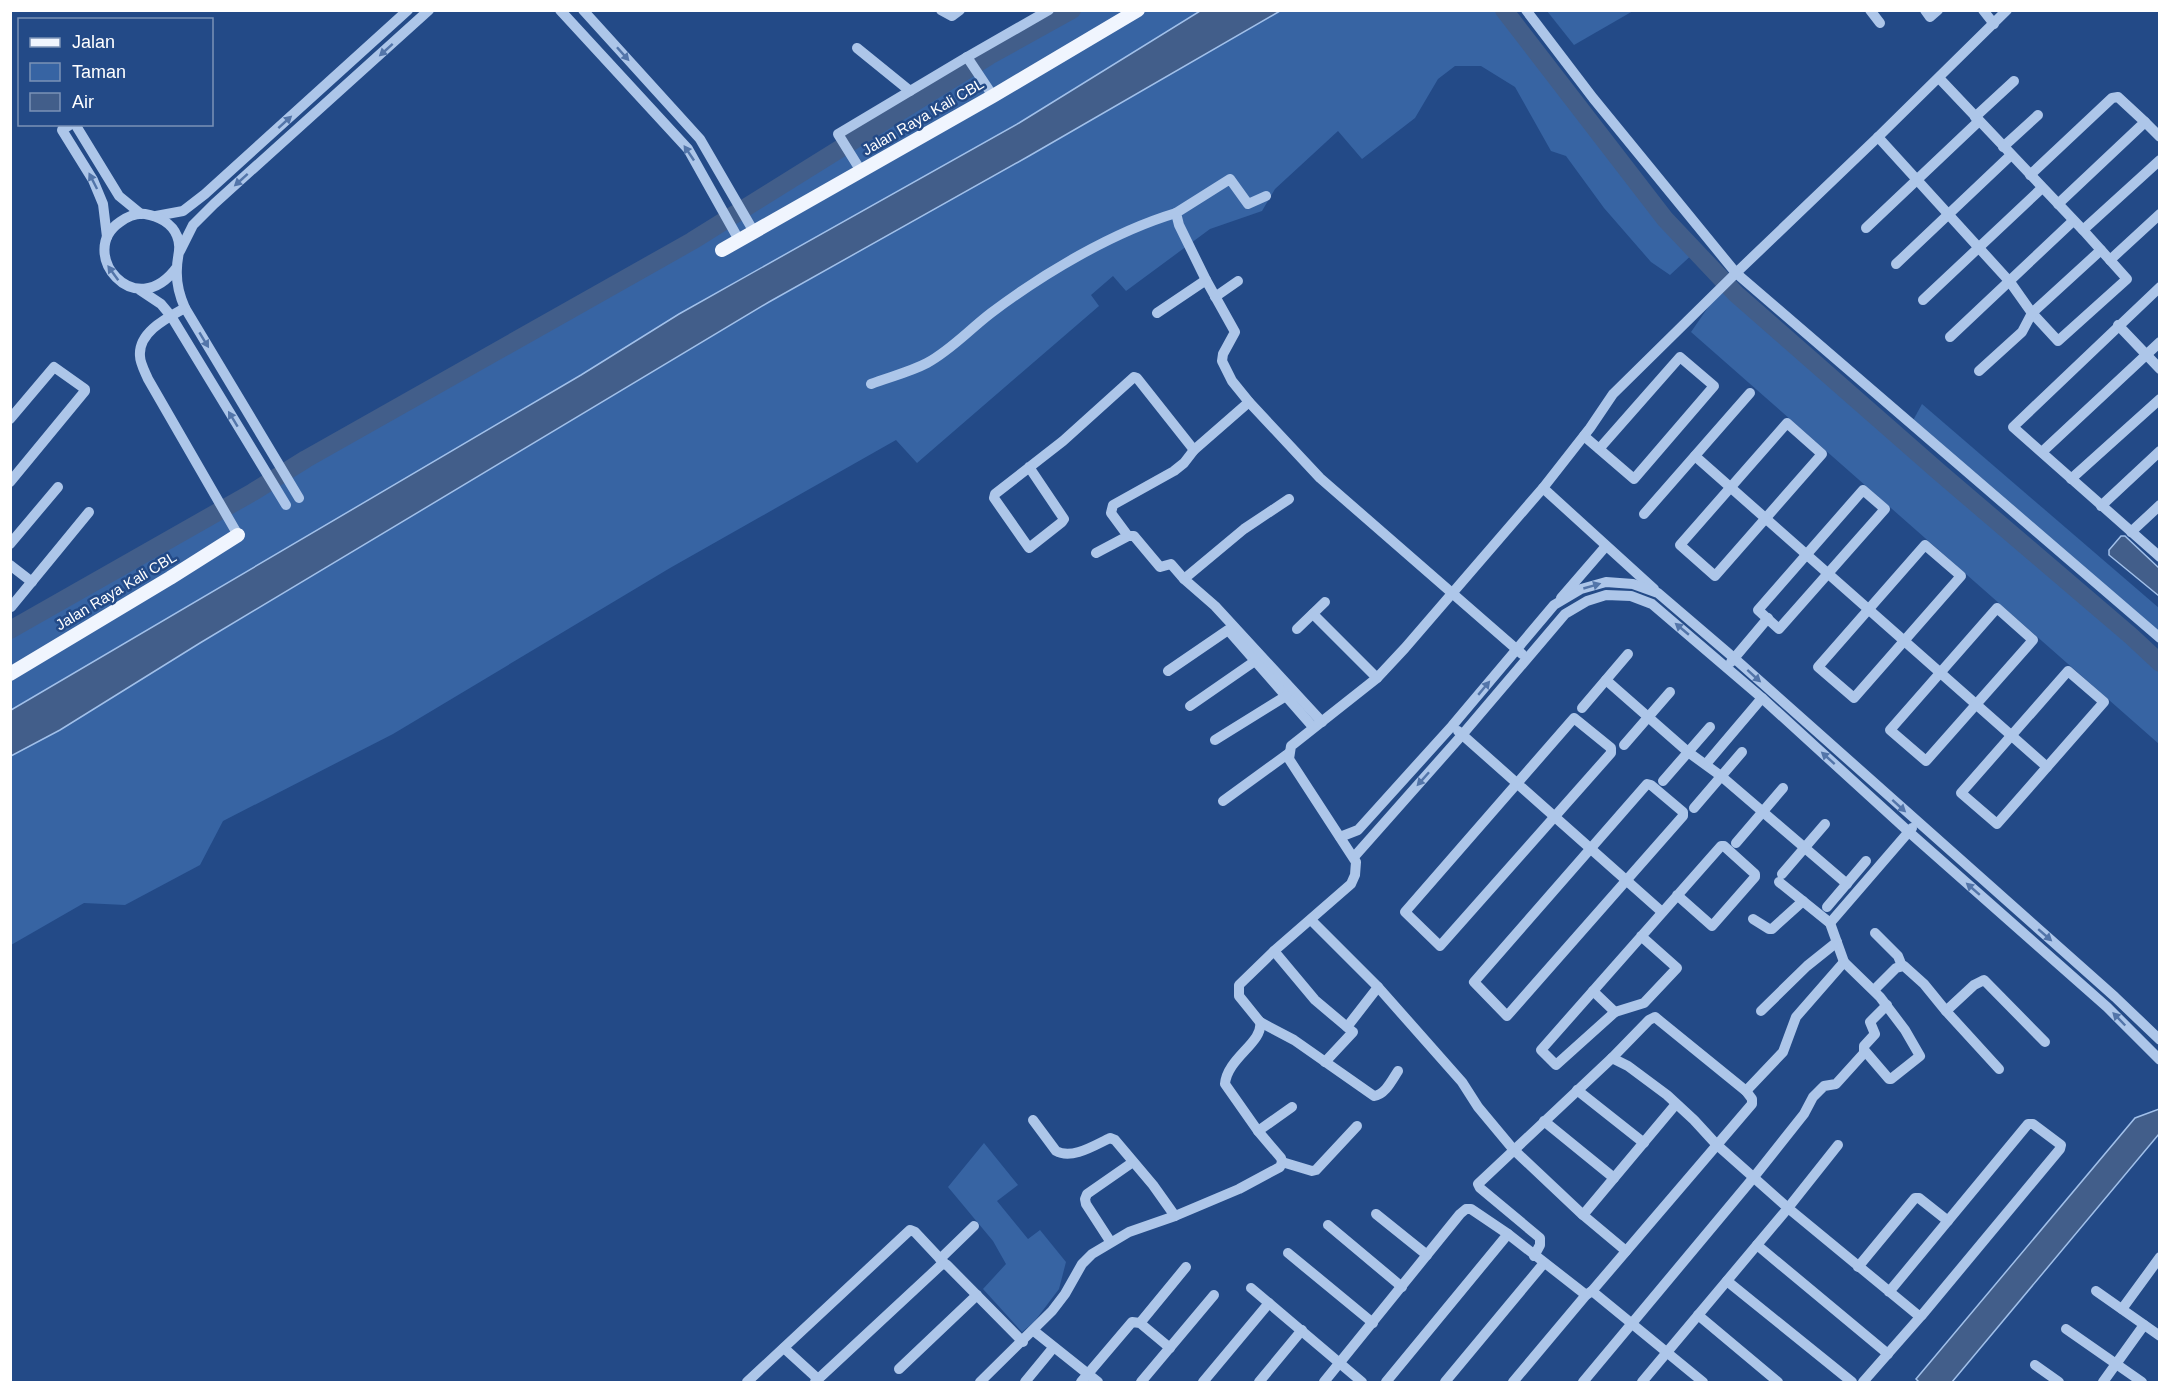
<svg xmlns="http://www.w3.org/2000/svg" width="2170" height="1393" font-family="Arial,sans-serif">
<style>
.green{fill:#3764a3}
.water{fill:#425e8a;stroke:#a1c0ea;stroke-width:1.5}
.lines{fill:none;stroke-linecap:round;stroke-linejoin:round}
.river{stroke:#425e8a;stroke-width:18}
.minor{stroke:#adc6e9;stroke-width:10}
.major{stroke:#f0f5fe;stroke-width:14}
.oneway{fill:#5375a9}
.labels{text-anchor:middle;stroke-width:5;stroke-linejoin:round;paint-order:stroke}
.street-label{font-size:15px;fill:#fff;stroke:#234a87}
</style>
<rect width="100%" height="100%" fill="#234a87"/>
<!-- green -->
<g class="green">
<polygon points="1082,11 1200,11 1019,123 680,314 581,375 11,710 10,636"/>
<polygon points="1280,11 1504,11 1665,219 1696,251 1670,275 1651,262 1604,208 1566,156 1551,151 1515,87 1481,66 1455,66 1438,79 1415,118 1362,159 1338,131 1275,189 1262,211 1210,229 1126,291 1113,276 1091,295 1099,306 917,463 896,440 670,568 393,734 223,821 200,865 125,905 84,903 11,945 11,756 60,730 200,643 769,302 1029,156"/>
<polygon points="1547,11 1633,11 1574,45"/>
<polygon points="1725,283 1904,442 2131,636 2159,663 2159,744 1691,332"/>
<polygon points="1922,404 2159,608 2159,637 1910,426"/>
<polygon points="984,1143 1018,1185 997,1201 1028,1239 1040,1230 1066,1262 1059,1289 1034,1322 1022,1332 983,1289 1006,1264 993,1241 948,1187"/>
</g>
<!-- water -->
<g class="water">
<polygon points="1200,11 1280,11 1029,156 769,302 200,643 60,730 11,756 11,710 581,375 679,314 1019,123"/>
<polygon points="2121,536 2125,536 2159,568 2159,596 2109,555 2109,550"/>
<polygon points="2159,1109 2159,1134 1952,1382 1919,1382 1916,1379 2135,1118"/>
</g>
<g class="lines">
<!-- river -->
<g class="river">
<polyline points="1504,10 1665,219 1736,294 1939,472 2131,636 2160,663"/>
<polyline points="10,630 253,492 306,459 692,241 989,56 1072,10"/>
</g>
<!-- minor -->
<g class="minor">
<polyline points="560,10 688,149 739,240"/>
<polyline points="583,10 700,139 754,232"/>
<polyline points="941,10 952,16 960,10"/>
<polyline points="1526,10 1593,98 1736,273 1878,137 2007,10"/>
<polyline points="1870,10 1880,23"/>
<polyline points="1925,10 1930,17 1938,10"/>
<polyline points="1983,10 1994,24"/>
<polyline points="857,48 910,91 967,57"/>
<polyline points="993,96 967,57 1049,10"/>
<polyline points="1975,117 2014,81"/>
<polyline points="2145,122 2160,137"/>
<polyline points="71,124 62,130 93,180 103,204 107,237"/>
<polyline points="75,124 119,196 141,214"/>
<polyline points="1878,137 2010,282 2032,313 2058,341 2127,279 2083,230 1939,78"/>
<polyline points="2003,147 2038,115"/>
<polyline points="861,171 838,134 910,91"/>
<polyline points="2030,175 2112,98 2118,97 2145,122 2058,204"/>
<polyline points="156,216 183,211 205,194 408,10"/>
<polyline points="1866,228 1979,121"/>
<polyline points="2083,230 2160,160"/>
<polyline points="180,251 193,225 214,204 429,10"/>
<polyline points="2110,260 2160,214"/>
<polyline points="1896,264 2011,155"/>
<path d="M177 267C135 325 76 252 120 222 127 217 136 213 145 214 158 216 172 223 177 236 182 248 177 256 177 268 176 282 179 295 185 308L299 498"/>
<polyline points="1206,280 1179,225 1176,213 1230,179 1248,204 1266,196"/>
<polyline points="2160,287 2013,427 2160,557"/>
<polyline points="140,290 161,304 171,316 286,505"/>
<polyline points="1215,297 1238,281"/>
<polyline points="1923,300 2042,188"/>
<path d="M185 308C167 318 138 332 140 356 140 363 145 372 148 379L238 535"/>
<polyline points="1157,313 1206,280 1235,332 1223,354 1222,361 1232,381 1249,402 1320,478 1522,654"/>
<polyline points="2118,325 2160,369"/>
<polyline points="1950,337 2073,221"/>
<polyline points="1979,371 2022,332 2032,313 2101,250"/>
<path d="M871 384C889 377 910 372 927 363 951 350 970 329 991 313 1044 273 1113 232 1176 213"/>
<polyline points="10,419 54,367 85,389 85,391 10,482"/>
<polygon points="1787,423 1822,454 1715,576 1680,545"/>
<polyline points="1584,436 1634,479 1714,386 1680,357 1599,449"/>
<polyline points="2042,452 2160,342"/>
<polyline points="1695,456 2047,767"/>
<polyline points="1029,467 1064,519 1062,522 1029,548 994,498 995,494 1063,441 1134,377 1137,378 1194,450"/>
<polyline points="2071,479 2160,399"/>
<polyline points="1543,488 1654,589"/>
<polygon points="1863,490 1885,509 1779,629 1758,610"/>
<polyline points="1289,499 1244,529 1184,579 1215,606 1322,722"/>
<polyline points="2101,506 2160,451"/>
<polyline points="1644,514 1750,393"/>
<polyline points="2131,532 2160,505"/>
<polyline points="1128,536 1134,536 1160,567 1171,564 1184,579"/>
<polyline points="10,544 58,487"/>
<polygon points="1925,545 1961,576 1854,698 1818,667"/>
<polyline points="1096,553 1128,536 1111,513 1113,505 1174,471 1184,463 1194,450 1249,402"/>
<polyline points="10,565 32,582"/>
<polyline points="1561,598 1606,546"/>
<polyline points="11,607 89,512"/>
<polygon points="1997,608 2033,640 1926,761 1890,730"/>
<polyline points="1313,614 1377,678"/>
<polyline points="1297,629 1325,602"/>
<polyline points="1731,662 1768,618"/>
<polyline points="1168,671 1228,630 1313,727"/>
<polygon points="2068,671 2104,702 1997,824 1961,793"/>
<polyline points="1606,680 1688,752 1721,776 1847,884"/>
<polyline points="1190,706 1255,661"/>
<polyline points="1582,708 1628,654"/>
<polygon points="1574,718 1611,748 1611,753 1440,946 1405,912"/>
<polyline points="1458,731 1662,912"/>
<polyline points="1215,740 1286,696"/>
<polyline points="1624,745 1670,692"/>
<polyline points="1706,764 1762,698"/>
<polyline points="1663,781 1710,727"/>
<polygon points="1647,784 1651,785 1683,812 1683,816 1507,1016 1474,982"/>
<polyline points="1223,801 1289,753"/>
<polyline points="1694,808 1742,752"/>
<polyline points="1340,837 1358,830 1452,726 1554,605 1581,589 1606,582 1633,584 1658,593 1734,658 2115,997 2160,1040"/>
<polyline points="1736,843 1783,788"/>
<polyline points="1354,857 1462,735 1565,614 1587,601 1606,595 1631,596 1652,604 1762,698 1909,832 2107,1007 2160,1060"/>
<polyline points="1782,874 1825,824"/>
<polyline points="1779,882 1830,923 1844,962 1880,997 1905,1030 1920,1056 1891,1079 1889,1079 1865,1051"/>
<polyline points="1827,907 1866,861"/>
<polyline points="1753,919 1769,929 1772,929 1803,901"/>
<polyline points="1311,920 1378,987 1462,1082 1478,1107 1513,1149 1583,1215 1626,1251"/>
<polyline points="1830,923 1912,828"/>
<polyline points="1875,933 1898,956 1902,966"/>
<polyline points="1641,936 1677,968 1644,1003 1615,1012 1556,1065 1541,1050 1721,846 1724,846 1755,874 1755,877 1712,926 1677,895"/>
<polyline points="1274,951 1315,1000 1347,1027"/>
<polyline points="1874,990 1896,968 1904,966 1924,984 1946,1011 1974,985 1984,980 2045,1042"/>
<polyline points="1593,991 1615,1012"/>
<polyline points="1761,1011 1807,966 1837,942"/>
<polyline points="1946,1011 1999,1069"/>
<path d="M1260 1022 1294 1040 1374 1096C1385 1095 1392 1080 1398 1071"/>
<polyline points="1325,1062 1353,1032 1347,1027 1378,987"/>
<polyline points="1577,1090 1644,1143"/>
<polyline points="1746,1091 1783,1052 1796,1017 1844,962"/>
<path d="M1033 1120 1056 1151C1072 1160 1095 1145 1110 1138L1115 1140 1153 1185 1175 1216"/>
<polyline points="1544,1121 1614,1178"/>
<polyline points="1258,1131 1292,1107"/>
<polyline points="1838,1145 1788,1208 1919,1316 1922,1315 2060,1149 2061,1145 2033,1124 2028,1124 1889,1292"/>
<polyline points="1282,1162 1312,1171 1316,1170 1357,1126"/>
<polyline points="1376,1214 1427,1255"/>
<polyline points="1583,1215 1676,1104"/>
<polyline points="1328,1225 1402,1287"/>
<polyline points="1110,1241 1086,1204 1085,1199 1087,1194 1133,1162"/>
<polyline points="1757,1245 1888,1354"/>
<polyline points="1288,1253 1373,1323"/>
<polyline points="1534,1256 1540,1245 1540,1238 1480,1188 1478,1184 1612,1058 1628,1066 1667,1095 1694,1120 1716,1144 1788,1208 1642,1382"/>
<polyline points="940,1259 974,1226"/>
<polyline points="1858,1267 1915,1198 1919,1198 1948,1221"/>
<polyline points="1727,1281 1852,1382"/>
<polyline points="1251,1288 1362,1382"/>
<polyline points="1592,1291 1703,1382"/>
<polyline points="2096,1291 2160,1336"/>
<polyline points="2122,1309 2160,1257"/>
<polyline points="1698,1315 1778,1382"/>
<polyline points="1140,1323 1186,1267"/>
<polyline points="2066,1329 2142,1382"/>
<polyline points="1034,1331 1098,1382"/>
<polyline points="784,1348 818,1379"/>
<polyline points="2035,1365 2059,1382"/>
<polyline points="899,1369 977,1295"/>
<polyline points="747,1382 910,1230 915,1232 945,1264"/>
<polyline points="815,1382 942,1264 947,1265 1023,1342"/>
<path d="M980 1382 1052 1311 1065 1294 1082 1264 1092 1254 1129 1232 1175 1216 1239 1189 1280 1167 1282 1162 1281 1158 1258 1131 1225 1084C1227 1058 1264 1042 1260 1022L1239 996V985L1274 951 1351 884 1355 875 1356 862 1289 759 1291 746 1377 678 1405 648 1543 488 1590 428 1613 394 1736 273 2160 638"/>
<polyline points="1025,1382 1053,1348"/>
<polyline points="1081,1382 1132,1322 1140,1323 1170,1348"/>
<polyline points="1141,1382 1214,1295"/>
<polyline points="1203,1382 1269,1303"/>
<polyline points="1259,1382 1302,1330"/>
<polyline points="1324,1382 1460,1214 1466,1209 1471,1209 1508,1234 1586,1295"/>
<polyline points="1386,1382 1508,1234"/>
<polyline points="1445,1382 1544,1263"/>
<polyline points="1513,1382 1586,1295 1592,1291 1752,1104 1752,1099 1746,1091 1655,1017 1649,1020 1612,1058"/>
<polyline points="1583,1382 1754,1177 1804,1114 1813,1097 1824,1086 1836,1084 1864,1053 1864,1046 1875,1034 1870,1022 1887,1005"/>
<polyline points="1863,1382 1921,1316"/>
<polyline points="2103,1382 2144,1325"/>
</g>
<!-- major -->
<g class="major">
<polyline points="722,250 993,96 1138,10"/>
<polyline points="10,674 170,578 238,535"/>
</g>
</g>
<!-- one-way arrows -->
<defs><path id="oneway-solid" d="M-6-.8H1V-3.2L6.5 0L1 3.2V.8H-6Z" transform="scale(1.5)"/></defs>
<g class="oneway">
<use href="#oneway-solid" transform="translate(386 50) rotate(138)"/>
<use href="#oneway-solid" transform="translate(623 54) rotate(48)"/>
<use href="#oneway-solid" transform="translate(285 122) rotate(-42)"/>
<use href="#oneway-solid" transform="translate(689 153) rotate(-124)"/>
<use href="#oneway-solid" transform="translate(241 180) rotate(138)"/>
<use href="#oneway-solid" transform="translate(93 181) rotate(-117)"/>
<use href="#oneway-solid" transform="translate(113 273) rotate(-126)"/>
<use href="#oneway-solid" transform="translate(204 340) rotate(59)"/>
<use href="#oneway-solid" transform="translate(233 419) rotate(-121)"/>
<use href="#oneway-solid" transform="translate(1592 586) rotate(-16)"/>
<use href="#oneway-solid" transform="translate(1682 629) rotate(-140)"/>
<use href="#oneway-solid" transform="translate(1754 676) rotate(42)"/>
<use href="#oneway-solid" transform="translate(1484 688) rotate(-50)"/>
<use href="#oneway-solid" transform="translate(1828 758) rotate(-138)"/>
<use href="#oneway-solid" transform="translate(1423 779) rotate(132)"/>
<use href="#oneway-solid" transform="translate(1899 806) rotate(42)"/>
<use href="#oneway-solid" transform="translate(1973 889) rotate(-139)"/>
<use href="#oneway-solid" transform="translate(2045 935) rotate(41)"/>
<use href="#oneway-solid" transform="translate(2119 1019) rotate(-134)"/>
</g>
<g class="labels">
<!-- street labels -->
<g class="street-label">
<text transform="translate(923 117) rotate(-30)" y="5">Jalan Raya Kali CBL</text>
<text transform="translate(116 591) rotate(-31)" y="5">Jalan Raya Kali CBL</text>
</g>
</g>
<!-- border -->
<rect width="2170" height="1393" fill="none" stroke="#ffffff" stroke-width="24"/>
<!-- legend -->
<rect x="18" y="18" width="195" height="108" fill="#234a87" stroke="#7b92b7" stroke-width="1.5"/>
<rect x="30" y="38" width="30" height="9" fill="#f0f5fe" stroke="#7b92b7" stroke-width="1.5"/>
<text x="72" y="48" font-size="18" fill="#ffffff">Jalan</text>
<rect x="30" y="63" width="30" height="18" fill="#3764a3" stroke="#7b92b7" stroke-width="1.5"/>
<text x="72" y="78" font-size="18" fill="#ffffff">Taman</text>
<rect x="30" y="93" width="30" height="18" fill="#425e8a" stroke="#7b92b7" stroke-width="1.5"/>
<text x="72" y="108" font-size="18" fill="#ffffff">Air</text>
</svg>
